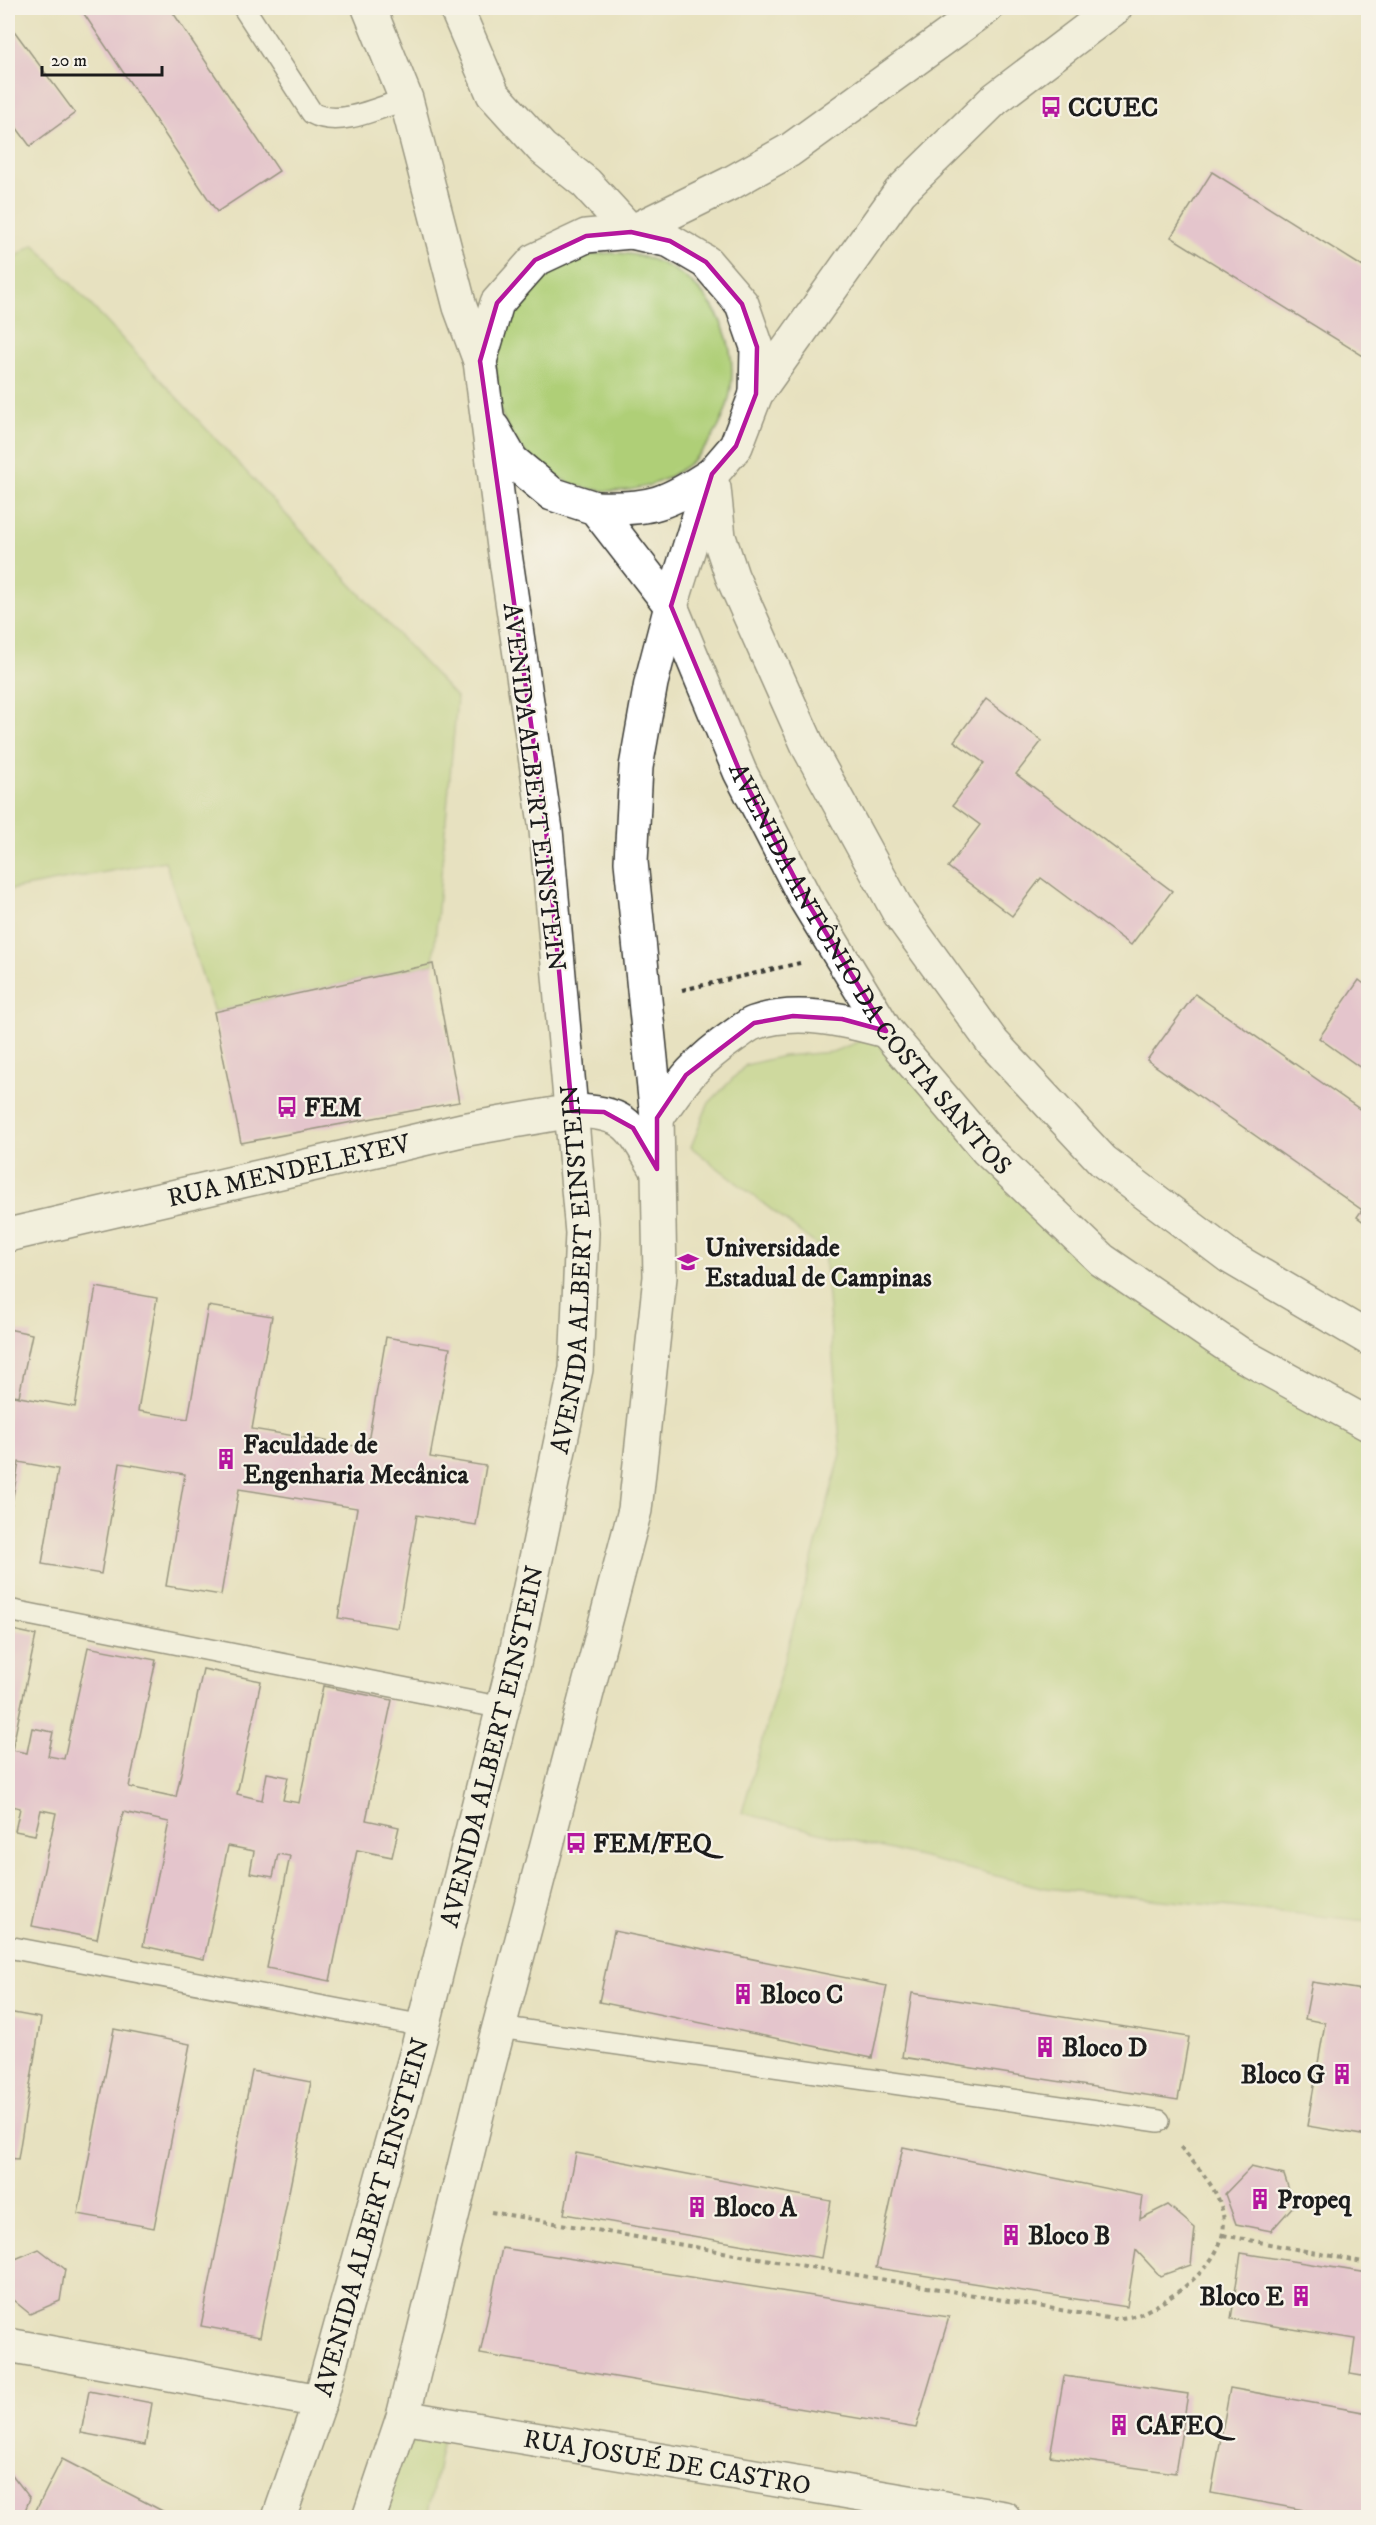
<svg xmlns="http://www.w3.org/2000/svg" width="1376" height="2525" font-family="'IM FELL DW Pica',serif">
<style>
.green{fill:#afcf77;stroke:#66764a;stroke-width:1.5}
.building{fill:#e1a2db}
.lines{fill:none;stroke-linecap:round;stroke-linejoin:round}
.lane-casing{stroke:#3a3a35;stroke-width:24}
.street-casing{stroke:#3a3a35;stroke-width:36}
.secondary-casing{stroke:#3a3a35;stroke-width:36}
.path{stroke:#3a3a35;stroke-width:4;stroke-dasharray:4.5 4.5;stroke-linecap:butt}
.lane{stroke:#fff;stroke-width:21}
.street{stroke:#fff;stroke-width:33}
.secondary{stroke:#fff;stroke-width:33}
.marked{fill:none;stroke:#b5179e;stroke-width:4.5;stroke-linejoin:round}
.labels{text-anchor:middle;stroke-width:4.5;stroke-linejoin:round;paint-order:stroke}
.poi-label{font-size:26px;font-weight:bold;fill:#1c1c1c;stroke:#f7f3e8;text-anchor:start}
.street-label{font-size:26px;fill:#1c1c1c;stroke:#f7f3e8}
</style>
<rect width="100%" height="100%" fill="#f7f3e8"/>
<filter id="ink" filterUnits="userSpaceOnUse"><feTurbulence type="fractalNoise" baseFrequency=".0167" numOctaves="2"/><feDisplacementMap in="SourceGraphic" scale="12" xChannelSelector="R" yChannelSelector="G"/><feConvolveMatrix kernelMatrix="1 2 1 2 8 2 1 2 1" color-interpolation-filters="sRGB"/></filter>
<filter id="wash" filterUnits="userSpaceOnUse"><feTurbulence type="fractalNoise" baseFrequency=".008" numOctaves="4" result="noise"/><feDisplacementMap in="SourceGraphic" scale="24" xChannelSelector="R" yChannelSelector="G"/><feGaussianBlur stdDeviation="1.35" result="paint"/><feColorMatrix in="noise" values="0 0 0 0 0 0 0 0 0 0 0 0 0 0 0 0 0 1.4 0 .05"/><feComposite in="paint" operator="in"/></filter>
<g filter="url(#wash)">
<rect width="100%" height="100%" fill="#e7e1c0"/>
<!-- green -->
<g class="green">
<polygon points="34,244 457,698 433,964 214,1012 165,861 8,890 8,263"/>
<circle cx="613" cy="372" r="119"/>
<polygon points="886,1031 1102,1260 1368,1424 1368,1921 1045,1888 742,1813 841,1454 824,1251 691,1147 708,1104 746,1065 783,1056 832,1052"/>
<polygon points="403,2417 446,2425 427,2517 369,2518"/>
</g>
<g id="blocks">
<!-- building -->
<g class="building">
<polygon points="80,8 170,8 279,171 217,212"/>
<polygon points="15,32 75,113 30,146 8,116 8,37"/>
<polygon points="1212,172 1368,270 1368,359 1171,237"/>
<polygon points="986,699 1042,741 1016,774 1172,891 1131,945 1041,878 1012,916 948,867 980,825 953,805 984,763 954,741"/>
<polygon points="433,964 459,1102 241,1143 214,1012"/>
<polygon points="1359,980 1368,987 1368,1073 1319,1038"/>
<polygon points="1195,994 1368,1115 1368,1225 1357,1217 1362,1210 1147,1060"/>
<polygon points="96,1287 157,1298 138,1411 188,1419 208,1306 272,1316 252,1429 367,1448 386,1337 450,1348 430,1457 486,1466 476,1525 417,1515 398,1628 338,1618 357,1508 239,1489 221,1595 166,1586 185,1474 120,1463 101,1574 42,1564 58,1469 19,1462 8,1525 8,1395 75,1407"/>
<polygon points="8,1329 32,1334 19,1396 8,1394"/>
<polygon points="8,1629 36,1635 12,1750 27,1753 32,1728 53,1732 48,1756 64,1759 88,1647 156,1660 129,1787 176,1797 203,1669 261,1681 237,1794 262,1800 267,1773 288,1777 283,1800 299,1803 323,1686 392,1700 366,1820 399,1827 392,1857 357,1850 330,1981 267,1968 290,1856 278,1854 273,1877 250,1873 254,1851 228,1846 204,1959 143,1946 169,1822 123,1812 97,1939 32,1926 56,1813 41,1810 35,1835 15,1831 20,1808 8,1805"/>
<polygon points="614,1931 887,1986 872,2058 599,2002"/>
<polygon points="1312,1982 1368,1991 1368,2136 1307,2126 1325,2023 1305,2019"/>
<polygon points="912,1993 1189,2037 1178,2100 902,2057"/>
<polygon points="8,2012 41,2018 18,2159 8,2158"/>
<polygon points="114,2029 190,2044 154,2228 78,2214"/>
<polygon points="252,2071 311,2082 260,2337 201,2326"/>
<polygon points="903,2147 1143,2196 1140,2219 1168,2205 1195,2228 1191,2265 1160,2276 1136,2250 1127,2307 876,2268"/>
<polygon points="576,2153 831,2201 821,2258 564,2214"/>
<polygon points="1251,2167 1284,2175 1294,2205 1271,2231 1236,2224 1225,2194"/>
<polygon points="502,2248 949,2317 916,2428 480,2354"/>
<polygon points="39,2249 65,2269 60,2301 30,2314 8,2296 8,2262"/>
<polygon points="1241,2253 1368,2273 1368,2377 1350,2374 1355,2339 1231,2319"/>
<polygon points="1064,2376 1188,2394 1175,2473 1050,2456"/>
<polygon points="1230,2388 1368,2413 1368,2518 1347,2518 1211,2493"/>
<polygon points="89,2391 152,2403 145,2445 81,2433"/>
<polygon points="62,2459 176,2518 32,2518"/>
<polygon points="10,2472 30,2498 22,2518 8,2518 8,2473"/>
</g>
</g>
</g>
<g filter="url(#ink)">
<use href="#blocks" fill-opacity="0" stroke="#3a3a35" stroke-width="1.5"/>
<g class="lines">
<defs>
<g id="lane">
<path d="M244 8 312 113C339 128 378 108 406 99"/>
<polyline points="8,1610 503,1708"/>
<polyline points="8,1947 424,2026"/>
<polyline points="499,2027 1159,2121"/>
</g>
<g id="street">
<path id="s1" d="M8 1235 462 1130 572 1111"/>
<polyline points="8,2345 320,2401"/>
<path id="s2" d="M403 2417 1004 2518"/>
</g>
<g id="secondary">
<polyline points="456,8 493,94 542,148 586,183 631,232"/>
<polyline points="631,232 670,241 706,262 742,304 757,347 756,394"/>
<polyline points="480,361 497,303 535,260 586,236 631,232 731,183 790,150 986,8"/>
<path id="s3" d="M493 428 512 461 552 494 595 508 671 606 740 772 806 900 886 1031 987 1150 1102 1260 1240 1354 1368 1424"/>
<polyline points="714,488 719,537 732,576 809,748 899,913 993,1043 1103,1161 1230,1257 1368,1338"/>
<path d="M595 508C650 510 667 504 712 474"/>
<path d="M572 1111C626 1112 630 1124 656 1168"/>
<path d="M657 1118C681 1082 697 1061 735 1035 741 1031 748 1025 754 1023 797 1008 845 1020 886 1031"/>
<path id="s4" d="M279 2518 320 2401 418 2047 514 1663 576 1369 582 1233 546 830 504 547 480 361 460 307 406 99 369 8"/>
<polyline points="369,2518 403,2417 490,2061 635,1510 660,1277 657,1118 631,862 636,767 651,683 671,606 712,474 736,446 756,394 900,192 995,99 1115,8"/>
</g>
</defs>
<!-- lane casing -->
<use href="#lane" class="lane-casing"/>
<!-- street casing -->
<use href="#street" class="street-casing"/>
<!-- secondary casing -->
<use href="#secondary" class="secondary-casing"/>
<!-- path -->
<g class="path">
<polyline points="682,990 800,963"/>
<path d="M491 2212 1113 2319C1122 2318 1132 2317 1140 2314 1176 2297 1231 2260 1223 2214 1218 2187 1195 2165 1178 2144"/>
<polyline points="1223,2235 1368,2263"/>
</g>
<!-- lane -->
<use href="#lane" class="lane"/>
<!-- street -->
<use href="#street" class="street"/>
<!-- secondary -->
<use href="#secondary" class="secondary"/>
</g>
</g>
<!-- marked area -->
<path d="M0 0H1376V2525H0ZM631 232 670 241 706 262 742 304 757 347 756 394 736 446 712 474 671 606 740 772 806 900 886 1031 842 1019 793 1016 754 1023 686 1075 657 1118V1169L633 1128 604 1112 572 1111 546 830 480 361 497 303 535 260 586 236Z" fill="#e7e1c0" fill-opacity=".55" fill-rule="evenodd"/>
<path class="marked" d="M631 232 670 241 706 262 742 304 757 347 756 394 736 446 712 474 671 606 740 772 806 900 886 1031 842 1019 793 1016 754 1023 686 1075 657 1118V1169L633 1128 604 1112 572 1111 546 830 480 361 497 303 535 260 586 236Z"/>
<!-- icons -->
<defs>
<symbol id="bus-bare" viewBox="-9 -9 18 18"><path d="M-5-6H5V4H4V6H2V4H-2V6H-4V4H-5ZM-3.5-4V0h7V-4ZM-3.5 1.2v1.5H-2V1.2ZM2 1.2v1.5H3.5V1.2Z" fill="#b5179e" stroke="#f7f3e8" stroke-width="2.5" paint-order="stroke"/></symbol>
<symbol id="university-bare" viewBox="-9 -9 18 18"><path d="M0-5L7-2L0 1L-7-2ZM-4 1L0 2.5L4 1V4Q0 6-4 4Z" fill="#b5179e" stroke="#f7f3e8" stroke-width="2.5" paint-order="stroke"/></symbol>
<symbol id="building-bare" viewBox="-9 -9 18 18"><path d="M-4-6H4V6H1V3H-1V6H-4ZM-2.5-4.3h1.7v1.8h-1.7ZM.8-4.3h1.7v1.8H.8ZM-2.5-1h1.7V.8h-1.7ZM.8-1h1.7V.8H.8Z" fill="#b5179e" stroke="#f7f3e8" stroke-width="2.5" paint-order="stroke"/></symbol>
</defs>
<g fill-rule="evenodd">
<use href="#bus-bare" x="1036" y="92" width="30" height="30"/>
<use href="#bus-bare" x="272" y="1092" width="30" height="30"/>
<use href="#university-bare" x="673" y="1247" width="30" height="30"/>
<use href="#building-bare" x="211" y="1444" width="30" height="30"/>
<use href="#bus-bare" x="561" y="1828" width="30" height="30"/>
<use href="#building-bare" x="728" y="1979" width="30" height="30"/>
<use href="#building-bare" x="1030" y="2032" width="30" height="30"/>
<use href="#building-bare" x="1327" y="2059" width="30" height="30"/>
<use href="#building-bare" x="1245" y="2184" width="30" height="30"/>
<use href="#building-bare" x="682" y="2192" width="30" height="30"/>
<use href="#building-bare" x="996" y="2220" width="30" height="30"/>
<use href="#building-bare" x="1286" y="2281" width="30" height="30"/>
<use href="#building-bare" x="1104" y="2410" width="30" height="30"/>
</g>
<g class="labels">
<!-- poi labels -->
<g class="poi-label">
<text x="1068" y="116">CCUEC</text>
<text x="304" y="1116">FEM</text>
<text x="705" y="1256">Universidade<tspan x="705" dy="30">Estadual de Campinas</tspan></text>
<text x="243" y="1453">Faculdade de<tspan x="243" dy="30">Engenharia Mecânica</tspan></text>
<text x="593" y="1852">FEM/FEQ</text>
<text x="760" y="2003">Bloco C</text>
<text x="1062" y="2056">Bloco D</text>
<text x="1325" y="2083" text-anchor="end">Bloco G</text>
<text x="1277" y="2208">Propeq</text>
<text x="714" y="2216">Bloco A</text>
<text x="1028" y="2244">Bloco B</text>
<text x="1284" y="2305" text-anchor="end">Bloco E</text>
<text x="1136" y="2434">CAFEQ</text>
</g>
<!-- street labels -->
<g class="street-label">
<text transform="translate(535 787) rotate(83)" y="9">AVENIDA ALBERT EINSTEIN</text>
<text dy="9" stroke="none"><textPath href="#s3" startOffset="676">AVENIDA ANTÔNIO DA COSTA SANTOS</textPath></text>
<text dy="9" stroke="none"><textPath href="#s1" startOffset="288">RUA MENDELEYEV</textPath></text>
<text dy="9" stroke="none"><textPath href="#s4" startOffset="1287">AVENIDA ALBERT EINSTEIN</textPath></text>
<text dy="9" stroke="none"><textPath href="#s4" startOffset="801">AVENIDA ALBERT EINSTEIN</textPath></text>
<text dy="9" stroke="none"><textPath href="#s4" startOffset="315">AVENIDA ALBERT EINSTEIN</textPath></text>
<text dy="9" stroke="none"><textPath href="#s2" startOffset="268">RUA JOSUÉ DE CASTRO</textPath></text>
</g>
</g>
<!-- margin -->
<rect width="1376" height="2525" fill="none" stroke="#f7f3e8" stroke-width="30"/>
<!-- scale -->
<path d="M42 66v9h120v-9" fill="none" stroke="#1c1c1c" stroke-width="3"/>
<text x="51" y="66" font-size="18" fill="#1c1c1c" stroke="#f7f3e8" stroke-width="4.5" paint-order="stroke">20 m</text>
</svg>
